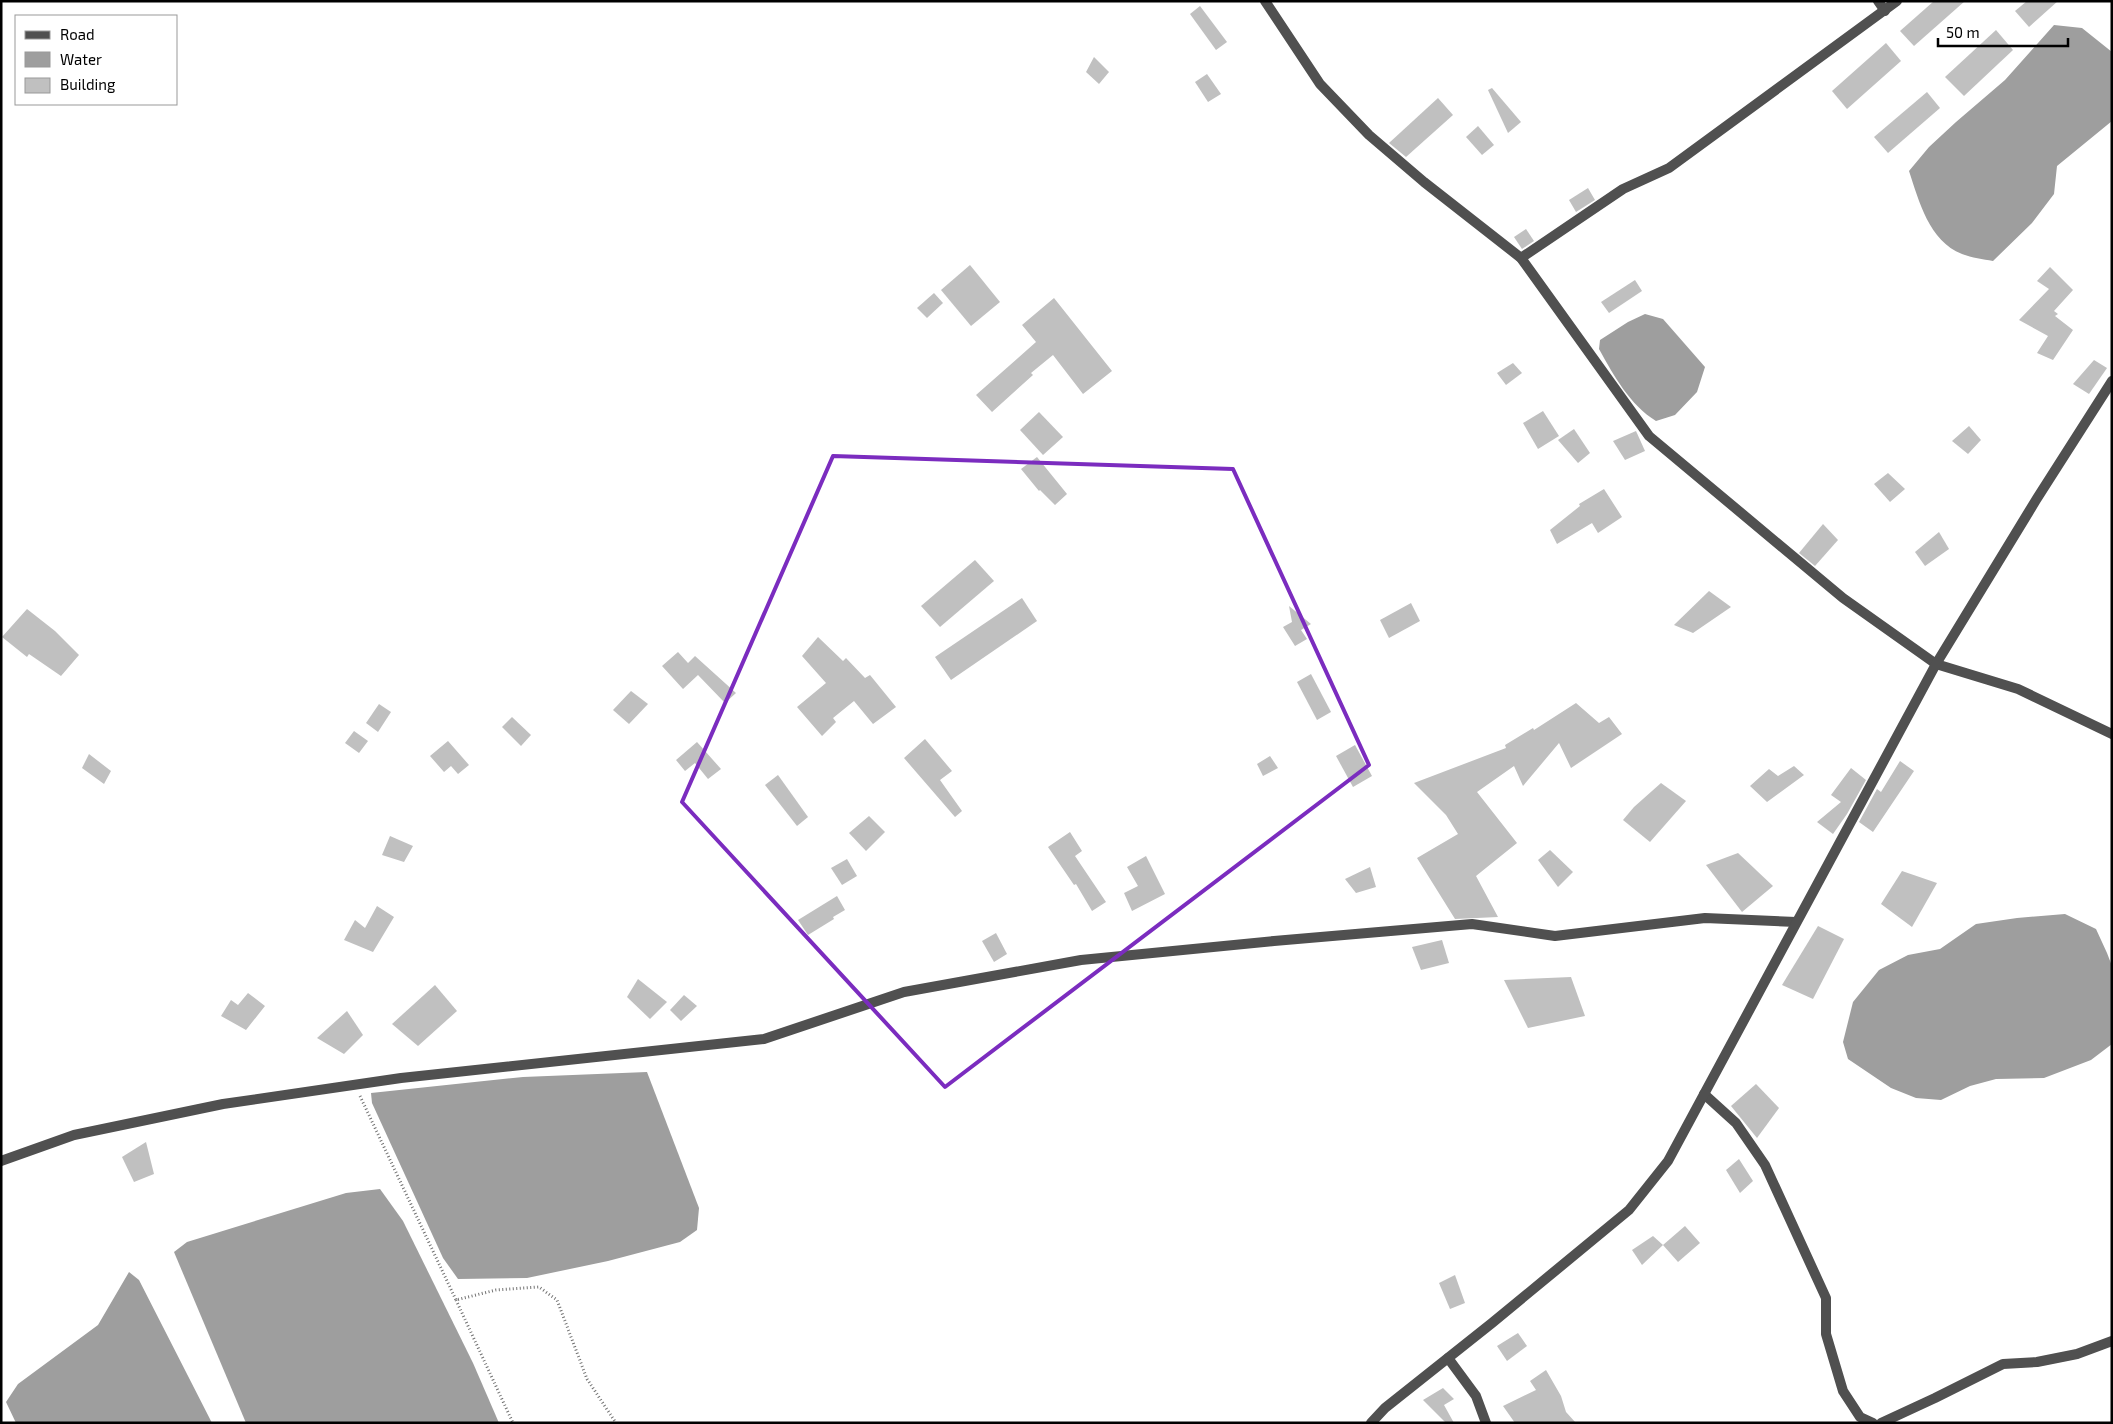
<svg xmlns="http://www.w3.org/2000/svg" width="2113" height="1424" font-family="'Exo 2',sans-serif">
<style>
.water{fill:#9e9e9e}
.building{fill:#c0c0c0}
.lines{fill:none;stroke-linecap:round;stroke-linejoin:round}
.path{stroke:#727272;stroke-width:3;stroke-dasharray:1 2.5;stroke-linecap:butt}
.minor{stroke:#505050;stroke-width:10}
.marked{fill:none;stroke:#7b2cbf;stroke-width:4;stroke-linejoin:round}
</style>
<rect width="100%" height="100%" fill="#fff"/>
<!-- water -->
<g class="water">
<path d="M2054 25 2082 28 2112 52V121L2057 166 2054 194 2032 223 1993 261C1983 259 1972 258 1962 254 1929 241 1919 201 1909 171L1929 147 1956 122 2005 80Z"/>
<path d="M1645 314 1663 319 1705 367 1697 392 1675 415 1656 421C1630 405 1614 376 1599 349L1600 340 1628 322Z"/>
<polygon points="2065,914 2096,929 2107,953 2112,966 2112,1044 2091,1060 2044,1078 1996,1079 1970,1086 1941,1100 1916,1098 1891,1088 1848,1059 1843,1042 1853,1002 1879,970 1908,955 1940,949 1976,924 2017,918"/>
<polygon points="647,1072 699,1208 697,1230 680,1242 608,1261 527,1278 458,1279 443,1258 372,1103 371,1093 523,1077"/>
<polygon points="380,1189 403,1221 473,1363 499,1423 246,1423 174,1252 187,1242 346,1193"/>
<polygon points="129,1272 139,1280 212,1423 16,1423 6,1402 18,1384 98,1325"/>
</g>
<!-- building -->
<g class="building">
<polygon points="1934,1 1965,1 1914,46 1900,31"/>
<polygon points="2027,1 2058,1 2029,27 2015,11"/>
<polygon points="1200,6 1227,42 1216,50 1190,14"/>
<polygon points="1996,30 2013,50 1964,96 1945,77"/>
<polygon points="1886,43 1901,61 1847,109 1832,91"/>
<polygon points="1094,57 1109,72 1099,84 1086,72"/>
<polygon points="1207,74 1221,94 1208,102 1195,82"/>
<polygon points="1492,88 1521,122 1508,133 1488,90"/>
<polygon points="1927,92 1940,108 1888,153 1874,137"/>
<polygon points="1438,98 1453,115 1406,157 1389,143"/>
<polygon points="1478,126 1494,145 1482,155 1466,137"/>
<polygon points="1588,188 1595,200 1576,212 1569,200"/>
<polygon points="1526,229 1534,241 1522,249 1514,237"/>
<polygon points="970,265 1000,302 971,326 941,290"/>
<polygon points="2050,267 2073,290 2054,311 2058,314 2055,316 2073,330 2053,360 2037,353 2048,336 2019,320 2049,289 2037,281"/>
<polygon points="1635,280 1642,291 1609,313 1601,302"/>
<polygon points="934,293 943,303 927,318 917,308"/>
<polygon points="1054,298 1112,371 1083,394 1053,355 1031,373 1033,375 992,412 976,395 1036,342 1022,325"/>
<polygon points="2094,360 2107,368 2089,394 2073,384"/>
<polygon points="1513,363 1522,373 1506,385 1497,373"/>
<polygon points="1543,411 1559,436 1538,449 1523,423"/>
<polygon points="1039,412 1063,437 1043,455 1020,430"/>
<polygon points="1969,426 1981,440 1968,454 1952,441"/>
<polygon points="1574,429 1590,453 1578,463 1558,440"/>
<polygon points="1636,431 1645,451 1625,460 1613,441"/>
<polygon points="1037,457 1067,494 1055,505 1040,490 1039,491 1021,469"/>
<polygon points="1888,473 1905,489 1890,502 1874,484"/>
<polygon points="1604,489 1622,517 1598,533 1592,523 1557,544 1550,530 1580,506 1579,504"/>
<polygon points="1823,524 1838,540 1815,566 1799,553"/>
<polygon points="1939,532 1949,549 1925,566 1915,552"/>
<polygon points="975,560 994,581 940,627 921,606"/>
<polygon points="1709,591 1731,607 1693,633 1674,625"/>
<polygon points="1022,598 1037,621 951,680 935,657"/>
<polygon points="1411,603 1420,621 1389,638 1380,620"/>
<polygon points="1289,606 1311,624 1301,630 1307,639 1295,646 1283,627 1292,622"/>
<polygon points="27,609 55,631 79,655 61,676 29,654 27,657 2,637"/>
<polygon points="818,637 843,661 846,658 865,678 870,675 896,707 873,724 854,701 833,718 836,722 822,736 797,707 826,683 802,656"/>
<polygon points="678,652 688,663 695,656 736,693 725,703 698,675 683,689 662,666"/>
<polygon points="1311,674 1331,712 1317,720 1297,682"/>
<polygon points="631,691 648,704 629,724 613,710"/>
<polygon points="1576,703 1599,723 1609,717 1622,734 1571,768 1559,743 1523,786 1514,766 1477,792 1517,843 1476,876 1498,917 1455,919 1417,858 1458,834 1446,815 1414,783 1506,748 1505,745 1533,728 1534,730"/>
<polygon points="379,704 391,712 378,732 366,723"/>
<polygon points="512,717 531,735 521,746 502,727"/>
<polygon points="354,731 368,741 359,753 345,743"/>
<polygon points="925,739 952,771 940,780 962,811 955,817 904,758"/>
<polygon points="448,741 469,765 458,774 451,766 444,772 430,756"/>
<polygon points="697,742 721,769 708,779 695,763 685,771 676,760"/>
<polygon points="1355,745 1372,776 1353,787 1336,756"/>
<polygon points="89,754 111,771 104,784 82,768"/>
<polygon points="1270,756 1278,768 1263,776 1257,764"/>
<polygon points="1900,761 1914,771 1873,832 1859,822 1877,789 1881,792"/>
<polygon points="1794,766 1804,775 1767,802 1750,786 1769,769 1778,776"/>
<polygon points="1851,768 1866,780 1847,814 1833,834 1817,822 1841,802 1831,795"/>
<polygon points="778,775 808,817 797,826 765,785"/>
<polygon points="1661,783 1686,801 1650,842 1623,820 1634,807"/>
<polygon points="869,816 885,832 866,851 849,833"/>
<polygon points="1070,832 1082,851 1075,856 1106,902 1092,911 1076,884 1074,885 1048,847"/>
<polygon points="390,836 413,846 404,862 382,855"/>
<polygon points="1550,850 1573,872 1558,887 1538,860"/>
<polygon points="1738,853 1773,886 1742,912 1706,865"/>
<polygon points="1146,856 1165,894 1132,911 1124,893 1138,886 1127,867"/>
<polygon points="847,859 857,876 842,885 831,868"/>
<polygon points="1370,867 1376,887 1356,893 1345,879"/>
<polygon points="1902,871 1937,883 1912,927 1881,904"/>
<polygon points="837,896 845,910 833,917 834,919 808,935 798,920"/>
<polygon points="377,906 394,917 373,952 344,940 355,920 365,928"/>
<polygon points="1818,926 1844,939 1813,999 1782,985"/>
<polygon points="996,933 1007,954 994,962 982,941"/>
<polygon points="1442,940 1449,963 1421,970 1412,947"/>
<polygon points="1571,977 1585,1016 1528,1028 1504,980"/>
<polygon points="638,979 667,1002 650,1019 627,997"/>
<polygon points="435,985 457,1011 418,1046 392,1024"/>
<polygon points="248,993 265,1006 246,1030 221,1016 231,1000 238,1005"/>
<polygon points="684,995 697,1006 681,1021 670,1010"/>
<polygon points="347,1011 363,1035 344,1054 317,1038"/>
<polygon points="1756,1084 1779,1108 1757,1138 1731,1106"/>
<polygon points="146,1142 154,1174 134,1182 122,1157"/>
<polygon points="1739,1159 1753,1181 1740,1193 1726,1170"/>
<polygon points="1685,1226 1700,1243 1678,1262 1663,1245"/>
<polygon points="1653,1236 1663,1245 1642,1265 1632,1250"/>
<polygon points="1455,1275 1465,1303 1450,1309 1439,1283"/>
<polygon points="1518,1333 1527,1346 1507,1361 1497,1346"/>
<polygon points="1546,1370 1561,1396 1566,1412 1576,1423 1515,1423 1503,1406 1536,1390 1530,1381"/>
<polygon points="1443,1388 1454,1399 1444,1405 1454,1423 1446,1423 1423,1400"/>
</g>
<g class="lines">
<!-- path -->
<g class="path">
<polyline points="360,1096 456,1300 496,1290 539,1287 557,1300 587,1379 616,1423"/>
<polyline points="456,1300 513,1423"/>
</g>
<!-- minor -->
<g class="minor">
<polyline points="1265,1 1320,84 1369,135 1424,182 1521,258 1649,436 1843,598 1936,664 2018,689 2112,734"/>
<polyline points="1878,1 1885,11"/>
<polyline points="1521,258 1623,189 1669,168 1897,1"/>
<polyline points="1704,1094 1736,1123 1765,1165 1826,1298 1826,1334 1843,1391 1860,1417 1873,1423"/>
<polyline points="1,1161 74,1135 223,1104 401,1078 764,1039 904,992 1081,960 1274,941 1472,924 1555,936 1705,918 1796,922"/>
<polyline points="1448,1358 1476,1396 1486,1423"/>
<polyline points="1371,1423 1385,1408 1492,1323 1629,1210 1668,1161 1936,664 2036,500 2112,381"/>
<polyline points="1881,1423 1935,1398 2003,1364 2037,1362 2077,1354 2112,1341"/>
</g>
</g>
<!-- marked area -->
<path class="marked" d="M833 456 1233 469 1369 765 945 1087 682 802Z"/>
<!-- border -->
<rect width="2113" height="1424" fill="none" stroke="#000000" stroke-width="5"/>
<!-- legend -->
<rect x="15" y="15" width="162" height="90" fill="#ffffff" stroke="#999999"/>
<rect x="25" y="31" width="25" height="8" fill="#505050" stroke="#999999"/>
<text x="60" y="40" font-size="15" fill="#000000">Road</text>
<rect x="25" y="52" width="25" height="15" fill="#9e9e9e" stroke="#999999"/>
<text x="60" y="65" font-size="15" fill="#000000">Water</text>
<rect x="25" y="78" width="25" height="15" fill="#c0c0c0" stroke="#999999"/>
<text x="60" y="90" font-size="15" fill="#000000">Building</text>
<!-- scale -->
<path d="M1938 38v8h130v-8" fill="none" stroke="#000000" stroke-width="2.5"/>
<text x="1946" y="38" font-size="15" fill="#000000" stroke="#ffffff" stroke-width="4" paint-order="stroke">50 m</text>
</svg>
